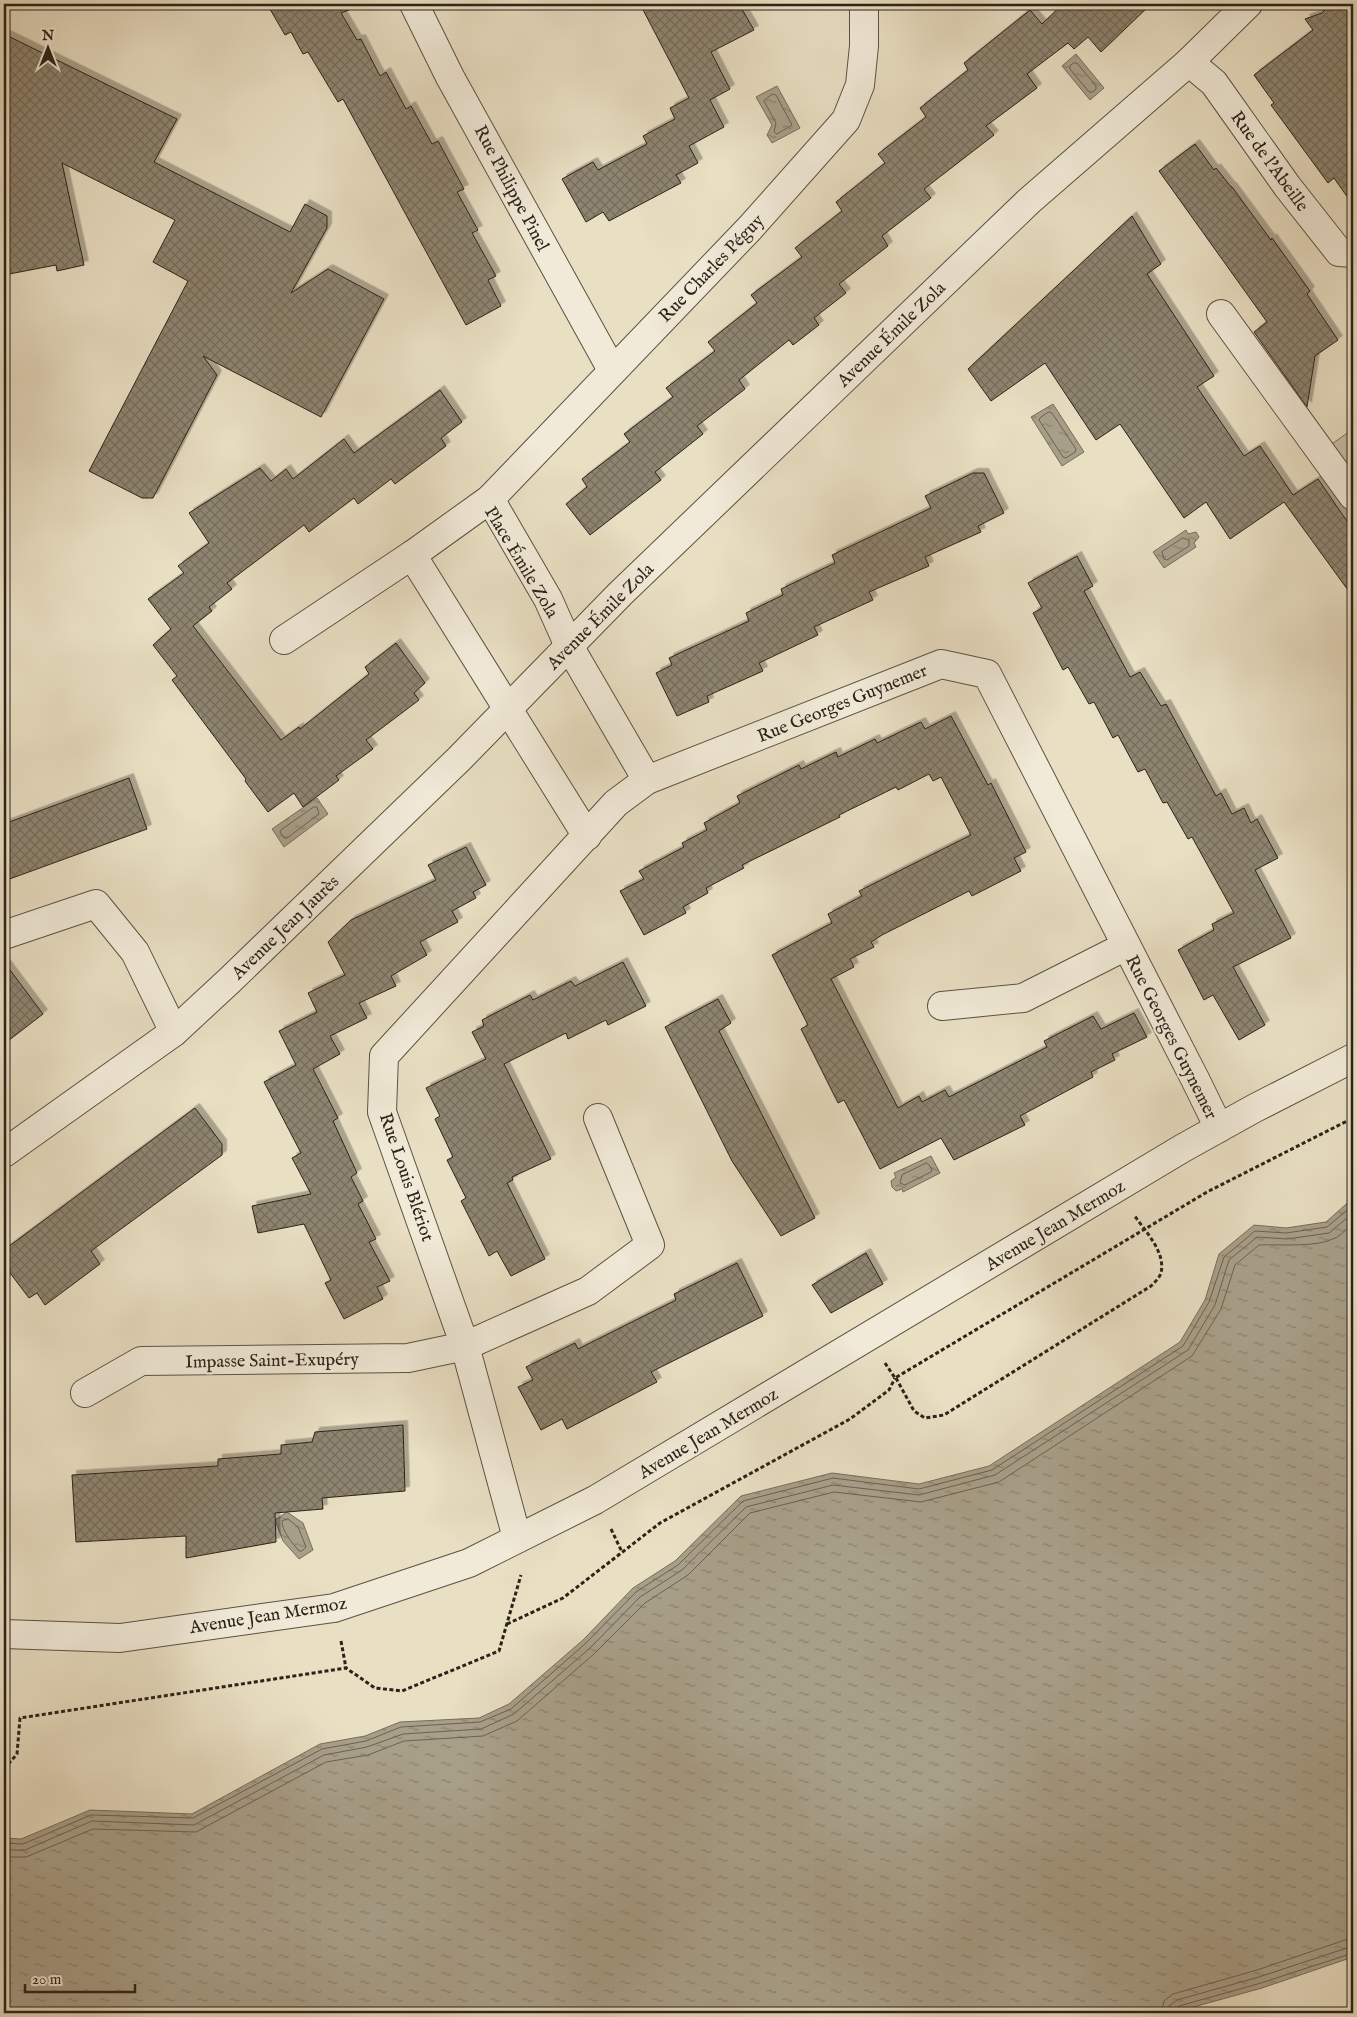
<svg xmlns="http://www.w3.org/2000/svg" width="1357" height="2017" font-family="'IM FELL English',serif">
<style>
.pitch{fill:#c9bfa6;stroke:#7a7160}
.water{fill:url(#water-ripples);stroke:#766d5c}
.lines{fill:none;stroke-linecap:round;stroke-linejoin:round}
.shore{stroke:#6a6151;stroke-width:1}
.building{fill:url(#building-cross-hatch);stroke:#2b2319;filter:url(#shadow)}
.minor-casing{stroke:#5a5244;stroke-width:30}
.path{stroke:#2b2319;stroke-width:3;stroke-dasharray:4 2.5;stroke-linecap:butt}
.minor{stroke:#f1ead8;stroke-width:28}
.labels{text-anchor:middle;stroke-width:4.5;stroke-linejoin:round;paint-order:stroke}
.street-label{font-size:18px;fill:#2b2319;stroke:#f1ead8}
</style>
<defs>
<pattern id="water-ripples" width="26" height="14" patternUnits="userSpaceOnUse" patternTransform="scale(1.25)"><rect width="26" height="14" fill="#a89f89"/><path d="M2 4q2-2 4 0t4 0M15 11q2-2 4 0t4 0" fill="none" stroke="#89816f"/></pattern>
<pattern id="building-cross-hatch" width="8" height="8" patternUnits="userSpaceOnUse" patternTransform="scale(1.25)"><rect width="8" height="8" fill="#8e8571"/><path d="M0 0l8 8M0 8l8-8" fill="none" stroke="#746c5c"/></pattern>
<filter id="shadow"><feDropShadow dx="4.5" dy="-4.5" stdDeviation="0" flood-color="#0004"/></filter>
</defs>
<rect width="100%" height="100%" fill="#e9dfc3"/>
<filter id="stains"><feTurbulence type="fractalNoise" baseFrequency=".004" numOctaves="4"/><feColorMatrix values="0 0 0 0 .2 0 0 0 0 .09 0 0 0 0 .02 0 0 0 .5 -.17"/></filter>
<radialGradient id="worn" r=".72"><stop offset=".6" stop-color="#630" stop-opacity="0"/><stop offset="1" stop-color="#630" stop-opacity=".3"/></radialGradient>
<!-- pitch -->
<polygon class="pitch" points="1353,429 1353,479 1329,446"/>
<!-- water -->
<g class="water">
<polygon points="1076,54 1104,88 1090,100 1062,66"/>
<polygon points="777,86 800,128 772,143 767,135 772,125 756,97"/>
<polygon points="1053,404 1084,452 1062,466 1031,417"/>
<polygon points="1186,530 1188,534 1196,532 1199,537 1194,543 1196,547 1164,568 1153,552"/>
<polygon points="317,798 328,814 284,847 272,829"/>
<polygon points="931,1156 940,1173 903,1192 902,1189 896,1191 892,1187 891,1181 896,1177 894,1173"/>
<polygon points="1353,1198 1353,1957 1262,1988 1172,2013 4,2013 4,1838 21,1839 90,1810 192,1814 320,1744 365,1736 400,1722 479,1718 509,1704 583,1640 633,1588 675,1561 741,1496 832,1473 919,1484 989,1466 1180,1342 1205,1300 1219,1254 1254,1225 1286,1228 1326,1222"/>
<polygon points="287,1512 303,1523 313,1550 299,1559 283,1541 275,1520"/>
</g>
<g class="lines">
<!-- shore -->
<g class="shore">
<polygon points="1074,63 1077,63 1096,86 1096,89 1093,92 1089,92 1070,69 1070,66"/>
<polygon points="773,94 776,95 792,125 777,134 774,132 776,123 764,101"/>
<polygon points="1049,412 1052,413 1076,449 1075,452 1066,458 1063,457 1039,420 1040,418"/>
<polygon points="1183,538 1189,540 1189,546 1167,560 1164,559 1162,552"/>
<polygon points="314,807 317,807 319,814 287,838 284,838 280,832 281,830"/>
<polygon points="927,1163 932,1169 931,1172 905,1185 900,1183 902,1175"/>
<path d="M288 1519 298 1527 306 1547 302 1551H299C292 1542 282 1532 282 1521Z"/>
<polyline points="4,1843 23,1844 91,1815 193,1818 322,1749 366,1741 401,1727 480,1722 511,1709 586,1643 636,1592 678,1565 743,1501 833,1478 919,1489 992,1470 1183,1346 1209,1302 1224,1257 1255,1231 1286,1233 1327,1227 1353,1205"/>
<polyline points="4,1850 25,1850 92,1821 194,1825 324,1755 367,1747 403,1734 481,1729 514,1714 590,1648 640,1597 682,1570 746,1507 833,1485 919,1495 995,1475 1188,1350 1215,1305 1229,1260 1257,1237 1287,1239 1329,1233 1353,1213"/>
<path d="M4 1857H26L93 1829 196 1832 326 1762 368 1755 404 1741 483 1736 517 1721 595 1653 645 1603 688 1575 750 1513 834 1492 921 1502 999 1482 1192 1356 1221 1309 1235 1265 1259 1245C1279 1244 1317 1248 1335 1238 1342 1235 1347 1228 1353 1223"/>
<polyline points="1161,2013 1164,2001 1173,1994 1257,1970 1345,1940 1353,1939"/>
<polyline points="1168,2013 1170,2005 1177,2000 1259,1977 1353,1946"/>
<polyline points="1175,2013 1176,2009 1179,2006 1261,1983 1353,1953"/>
</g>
</g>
<!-- building -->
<g class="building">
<polygon points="267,4 359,4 359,6 341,13 357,40 361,39 380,76 386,72 406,109 411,106 432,144 438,141 464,189 457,192 478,230 472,233 496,276 488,280 501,306 466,325 343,99 338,102 308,52 303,54 291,32 285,35"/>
<polygon points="640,4 739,4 754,30 711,52 730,89 710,100 724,127 689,146 698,163 676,175 681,183 609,221 603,212 586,222 562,179 593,162 598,170 647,144 643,136 675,119 670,108 689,98"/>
<polygon points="1063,4 1151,4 1101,52 1088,37 1074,49 1068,43 1027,74 1037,88 986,126 994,135 924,189 931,198 882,236 888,246 839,284 846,293 814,318 819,325 793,345 789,340 739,380 745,389 697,426 703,434 655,472 661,480 590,535 566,504 587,487 582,479 630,442 624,434 673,397 666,388 715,351 708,342 757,303 751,295 802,257 795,248 842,211 836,202 885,163 878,154 926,117 920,108 968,70 964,63 1030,10 1042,24"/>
<polygon points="1331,4 1353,4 1353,205 1334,178 1328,183 1271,105 1274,103 1254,75 1313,30 1305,19 1322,13"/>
<polygon points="4,34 177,119 154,162 290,232 305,204 327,216 327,228 291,293 328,269 384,299 321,417 203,356 217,375 153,498 142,498 89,471 188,281 153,262 175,220 62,163 84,265 57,271 56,265 4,275"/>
<polygon points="1195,144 1214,170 1216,168 1231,187 1232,187 1271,240 1272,238 1310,291 1307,294 1338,340 1315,356 1307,407 1254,332 1267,322 1159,171"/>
<polygon points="1132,216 1161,264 1147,274 1214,376 1197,387 1244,456 1260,446 1293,495 1318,479 1353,530 1353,597 1284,502 1230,539 1206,502 1184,518 1120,424 1096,440 1045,363 991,401 968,369"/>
<polygon points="440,390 462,422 441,438 446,446 395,484 391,479 358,504 354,498 309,532 304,525 227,583 232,589 209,607 212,611 193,626 281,740 299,727 300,729 369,674 365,667 396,643 425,683 414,693 419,700 366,740 373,749 336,776 339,780 303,807 294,793 268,812 245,781 246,779 172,680 177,676 153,645 171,629 148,599 184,573 178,566 209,543 189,513 260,468 271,481 286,469 293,479 344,439 354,453"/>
<polygon points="973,473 984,473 1004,513 978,526 981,532 925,557 929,566 869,592 873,600 814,627 818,635 759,663 763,671 707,696 709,702 677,716 656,673 672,665 669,658 749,621 746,613 783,595 781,589 835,563 832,555 931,508 925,496"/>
<polygon points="1077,556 1093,586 1084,591 1130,677 1140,672 1161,706 1166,704 1216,796 1221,793 1232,814 1244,808 1251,823 1257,819 1278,858 1255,870 1291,938 1233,967 1265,1025 1239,1040 1213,995 1204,1000 1178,950 1214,930 1212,924 1234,913 1192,837 1188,839 1167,802 1163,803 1145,769 1138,772 1118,735 1113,738 1094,702 1089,704 1068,667 1063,670 1033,613 1042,608 1028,583"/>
<polygon points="951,716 988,785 991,783 1026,852 1014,858 1021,871 972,896 969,891 882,935 871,942 874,947 850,959 854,967 831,979 898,1108 919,1096 922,1102 945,1090 949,1097 1047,1047 1044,1041 1093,1016 1101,1029 1134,1013 1147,1037 1112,1054 1115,1060 1091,1072 1093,1077 1020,1116 1025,1125 954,1160 941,1138 880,1169 844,1100 838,1103 801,1029 808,1025 772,955 832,923 828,914 862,896 859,891 971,835 941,777 933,781 929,774 898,790 896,787 839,815 840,817 742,865 744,868 706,888 708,893 683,907 686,913 644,935 620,891 644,879 639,871 684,847 682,843 707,830 704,823 740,803 737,796 799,765 801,769 836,752 838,757 875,739 877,743 921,722 925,729"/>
<polygon points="129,778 147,829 4,881 4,824"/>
<polygon points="466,847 486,885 473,892 476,898 452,911 458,922 420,942 427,955 391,976 396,986 359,1003 367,1018 330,1036 340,1054 313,1069 338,1118 333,1121 357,1173 351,1177 363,1201 358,1204 376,1239 369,1242 390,1281 377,1287 383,1299 344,1319 325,1283 331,1280 304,1224 258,1233 252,1206 311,1194 292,1158 301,1153 264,1082 296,1065 279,1031 317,1012 308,993 345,975 328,942 351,920 436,880 428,865"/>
<polygon points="4,962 43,1014 4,1044"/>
<polygon points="623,962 646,1006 608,1025 606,1020 568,1039 566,1033 504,1064 551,1159 512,1177 513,1180 507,1183 545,1259 511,1276 497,1251 489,1256 461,1201 466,1198 447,1160 453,1157 435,1119 440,1116 426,1088 486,1059 472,1032 484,1026 482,1020 530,995 533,1000 571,981 575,986"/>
<polygon points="718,999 731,1023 719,1031 815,1218 781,1236 732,1161 665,1027"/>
<polygon points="195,1108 222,1144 222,1155 91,1251 100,1264 72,1285 45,1305 37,1293 29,1298 4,1265 4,1250"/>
<polygon points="866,1253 883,1284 831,1313 812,1285"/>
<polygon points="737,1263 763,1316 651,1372 657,1382 567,1429 562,1419 541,1430 518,1387 533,1380 526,1367 575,1343 578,1349 676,1300 674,1294"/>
<polygon points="403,1425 405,1491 322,1498 323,1509 275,1513 276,1542 186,1558 186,1536 76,1542 72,1475 218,1466 218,1459 281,1454 281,1445 312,1442 315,1432"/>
</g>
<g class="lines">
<defs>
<g id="minor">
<polyline points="414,4 450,77 612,370"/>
<polyline points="1189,62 1214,83 1287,186 1339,252 1353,253"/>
<polyline points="1221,314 1353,496"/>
<polyline points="490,499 548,599 569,646 647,780"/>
<polyline points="412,555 587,836"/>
<polyline points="284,640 412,555 490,499 750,228 846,120 860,85 864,46 864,4"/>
<polyline points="4,935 96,904 135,952 174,1032"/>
<polyline points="942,1006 1023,998 1126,946"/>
<polyline points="4,1153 174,1032 229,981 459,759 620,594 1029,201 1189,62 1248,4"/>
<polyline points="85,1393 141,1361 408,1358 465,1346 588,1291 650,1245 598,1118"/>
<polyline points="517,1538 465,1346 382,1112 384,1056 616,803 647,780 941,664 987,674 1195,1079 1219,1128"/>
<polyline points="4,1634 120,1638 334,1608 469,1563 595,1500 1183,1148 1255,1108 1353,1058"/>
</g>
</defs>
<!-- minor casing -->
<use href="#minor" class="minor-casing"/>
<!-- path -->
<g class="path">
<polyline points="885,1363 895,1378 1207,1192 1353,1118"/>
<path d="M896 1378 914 1411 925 1418 944 1415 1151 1286C1155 1282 1160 1277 1161 1273 1166 1252 1145 1231 1134 1215"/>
<polyline points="611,1529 622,1552"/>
<polyline points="507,1624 563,1598 660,1523 850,1419 889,1390 895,1378"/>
<polyline points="341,1641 346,1668"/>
<polyline points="4,1769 17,1754 20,1718 346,1668 375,1688 402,1691 499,1651 521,1575"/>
</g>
<!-- minor -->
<use href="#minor" class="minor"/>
</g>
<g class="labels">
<!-- street labels -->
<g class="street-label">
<text transform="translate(1270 161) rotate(54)" y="6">Rue de l'Abeille</text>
<text transform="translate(512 188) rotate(62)" y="6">Rue Philippe Pinel</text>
<text transform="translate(711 268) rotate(-46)" y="6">Rue Charles Péguy</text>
<text transform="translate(891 334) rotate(-44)" y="6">Avenue Émile Zola</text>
<text transform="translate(522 562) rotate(59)" y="6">Place Émile Zola</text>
<text transform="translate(600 616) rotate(-45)" y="6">Avenue Émile Zola</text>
<text transform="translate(842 703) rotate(-22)" y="6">Rue Georges Guynemer</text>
<text transform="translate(285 927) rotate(-44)" y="6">Avenue Jean Jaurès</text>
<text transform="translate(1172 1037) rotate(63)" y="6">Rue Georges Guynemer</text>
<text transform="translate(407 1177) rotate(71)" y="6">Rue Louis Blériot</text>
<text transform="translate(1055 1225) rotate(-31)" y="6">Avenue Jean Mermoz</text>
<text transform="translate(272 1360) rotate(-1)" y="6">Impasse Saint-Exupéry</text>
<text transform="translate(708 1433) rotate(-31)" y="6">Avenue Jean Mermoz</text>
<text transform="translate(268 1615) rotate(-9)" y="6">Avenue Jean Mermoz</text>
</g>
</g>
<!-- margin -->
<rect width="1357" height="2017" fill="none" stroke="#e9dfc3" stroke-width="20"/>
<rect x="5" y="5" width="1347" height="2007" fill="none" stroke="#2b2319" stroke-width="2.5"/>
<rect x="10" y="10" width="1337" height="1997" fill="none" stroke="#2b2319"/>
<!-- north arrow -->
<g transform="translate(48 48)" stroke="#f1ead8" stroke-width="4" paint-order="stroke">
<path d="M0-4L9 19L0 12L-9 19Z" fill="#2b2319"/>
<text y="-8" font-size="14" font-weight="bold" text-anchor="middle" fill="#2b2319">N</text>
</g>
<!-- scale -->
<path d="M25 1984v8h110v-8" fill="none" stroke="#2b2319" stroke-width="2.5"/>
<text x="32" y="1984" font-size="15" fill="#2b2319" stroke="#f1ead8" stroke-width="4" paint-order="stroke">20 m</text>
<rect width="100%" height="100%" filter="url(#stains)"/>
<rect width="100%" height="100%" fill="url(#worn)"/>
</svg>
